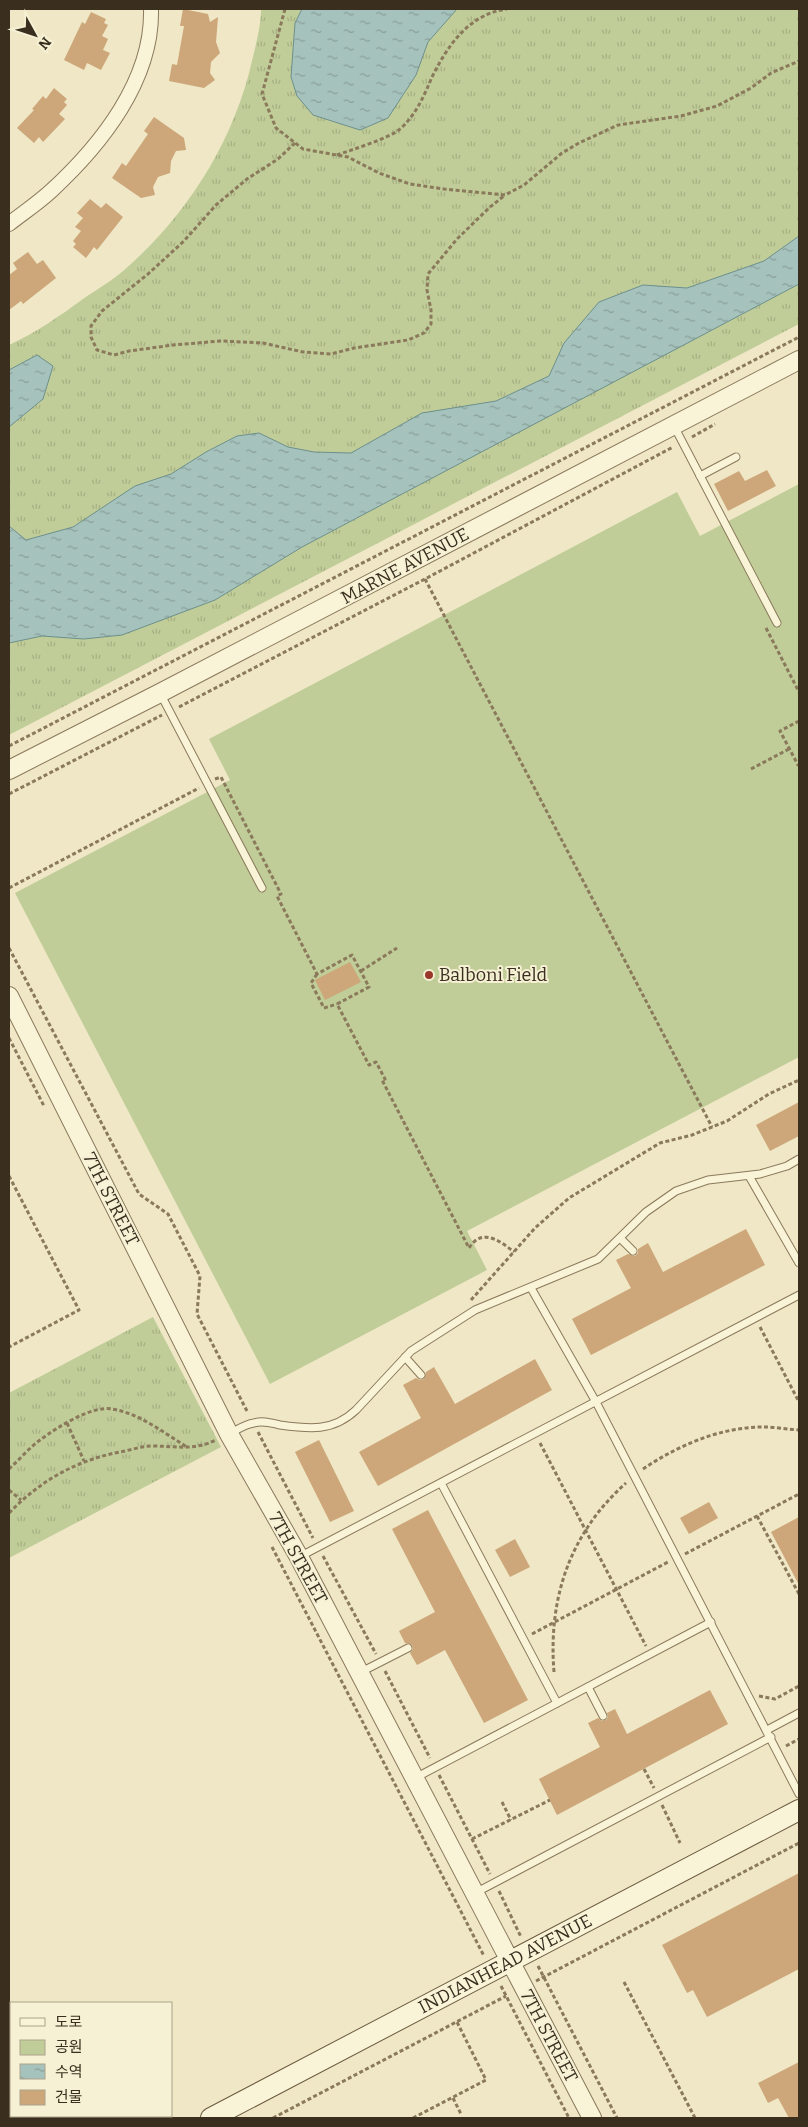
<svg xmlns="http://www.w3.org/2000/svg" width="808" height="2127" font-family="Bitter,'Noto Sans KR',serif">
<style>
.grass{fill:url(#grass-tufts)}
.green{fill:#c0cd98}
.water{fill:url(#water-ripples);stroke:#6d908c}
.building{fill:#cda77a}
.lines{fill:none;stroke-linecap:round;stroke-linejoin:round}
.service-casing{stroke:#8a795b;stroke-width:9}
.minor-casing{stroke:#8a795b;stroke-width:16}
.tertiary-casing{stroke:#8a795b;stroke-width:20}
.secondary-casing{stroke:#6b5a3e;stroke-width:22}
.path{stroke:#8a795b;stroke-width:3;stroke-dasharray:4 2.5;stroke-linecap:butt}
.service{stroke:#f9f3d8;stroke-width:7}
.minor{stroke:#f9f3d8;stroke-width:14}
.tertiary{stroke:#f9f3d8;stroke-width:18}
.secondary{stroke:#f9f3d8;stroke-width:20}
.poi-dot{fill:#99372a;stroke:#f6f0d4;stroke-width:2}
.labels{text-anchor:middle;stroke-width:4;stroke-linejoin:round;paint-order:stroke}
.street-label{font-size:18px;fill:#3a2f1f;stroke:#f6f0d4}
.poi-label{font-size:18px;fill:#3a2f1f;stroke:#f6f0d4;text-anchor:start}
</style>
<defs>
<pattern id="grass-tufts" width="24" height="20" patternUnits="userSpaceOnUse" patternTransform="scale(1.25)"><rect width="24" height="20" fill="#c0cd98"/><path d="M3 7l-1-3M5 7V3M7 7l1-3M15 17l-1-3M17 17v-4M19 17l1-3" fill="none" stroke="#a6b083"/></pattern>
<pattern id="water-ripples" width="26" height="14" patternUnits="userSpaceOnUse" patternTransform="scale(1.25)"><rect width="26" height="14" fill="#a6c2bd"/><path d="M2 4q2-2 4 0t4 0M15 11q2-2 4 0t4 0" fill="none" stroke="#889e99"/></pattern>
</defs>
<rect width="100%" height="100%" fill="#efe7c5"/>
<!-- grass -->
<g class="grass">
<path d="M261 9H799V324L9 735V345C35 333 60 316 83 299 99 288 118 277 132 263 191 209 234 139 252 61 256 44 261 26 261 9Z"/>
<polygon points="153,1317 221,1447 9,1558 9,1393"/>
</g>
<!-- green -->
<polygon class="green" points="799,484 799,1057 467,1231 487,1270 270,1384 15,893 230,780 209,739 677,492 700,536"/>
<!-- water -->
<g class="water">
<polygon points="302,9 457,9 428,42 416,75 388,118 360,130 313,115 297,96 291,77 295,23"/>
<polygon points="799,236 799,284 302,547 215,600 122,635 84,639 42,636 9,643 9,526 26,540 73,527 135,486 171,474 206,452 237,436 259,433 288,447 314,452 351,453 422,413 496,401 549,376 564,343 599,302 643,285 687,288 764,261"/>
<polygon points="37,355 53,366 43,399 9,427 9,370"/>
</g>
<!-- building -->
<g class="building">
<polygon points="183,9 208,14 210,22 218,17 216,42 220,53 211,62 210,73 215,80 204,88 169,81 172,64 177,65 184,26 180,26"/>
<polygon points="91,12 106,19 104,23 108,25 102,36 108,39 103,50 110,53 101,70 87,63 84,70 64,60 82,22 85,24"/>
<polygon points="54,88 67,99 64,102 67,105 59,114 65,119 43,142 39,137 34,143 17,128 34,110 32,109 43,96 46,99"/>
<polygon points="154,117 184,138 186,150 176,151 171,161 170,173 158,177 153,187 155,195 141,198 112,178 122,163 126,166 148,134 144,131"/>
<polygon points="90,199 101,208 106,203 123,217 97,250 94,247 86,258 73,247 76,244 73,241 81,231 75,227 83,218 77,213"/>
<polygon points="28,252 37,264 43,260 56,278 23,304 21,301 9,310 9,275 17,269 13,263"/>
<polygon points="767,470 776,486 728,511 714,484 739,471 745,481"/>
<polygon points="350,962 361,982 325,1000 315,980"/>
<polygon points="799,1102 799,1136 770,1151 756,1125"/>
<polygon points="746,1229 765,1265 591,1355 572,1319 631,1288 616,1260 628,1254 635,1256 638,1253 638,1249 648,1243 663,1272"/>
<polygon points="535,1359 552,1390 378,1486 359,1452 421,1418 403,1385 416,1378 420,1380 424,1379 426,1372 434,1367 455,1404"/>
<polygon points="319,1440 354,1511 330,1522 295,1452"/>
<polygon points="709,1502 718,1518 689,1534 680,1518"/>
<polygon points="428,1510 528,1700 484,1723 445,1650 417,1665 410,1653 413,1649 412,1645 405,1643 399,1631 435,1612 392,1529"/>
<polygon points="799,1517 799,1585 771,1532"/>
<polygon points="515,1539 530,1567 510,1577 495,1550"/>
<polygon points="710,1690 728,1724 557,1815 539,1779 600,1747 588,1723 598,1718 602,1721 606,1720 608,1717 607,1713 615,1709 627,1734"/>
<polygon points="799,1873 799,1969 707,2017 693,1990 687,1993 662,1945"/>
<polygon points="799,2062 799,2118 789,2118 778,2098 768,2103 758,2083"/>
</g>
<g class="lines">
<defs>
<g id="service">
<polyline points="674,426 777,623"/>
<polyline points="700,476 736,457"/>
<polyline points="160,693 262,888"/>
<polyline points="749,1176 799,1263"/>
<polyline points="621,1239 633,1251"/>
<polyline points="531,1288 596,1402 799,1794"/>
<polyline points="405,1357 421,1375"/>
<path d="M229 1434C237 1430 245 1424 254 1423 263 1420 271 1423 280 1425 309 1429 333 1432 356 1410L411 1351 475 1310 598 1259 646 1212 676 1191 708 1180 760 1174 787 1166 799 1159"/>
<polyline points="441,1483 557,1703"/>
<polyline points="299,1557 799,1295"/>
<polyline points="359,1673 408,1648"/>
<polyline points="588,1687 603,1716"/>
<polyline points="767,1730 799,1713"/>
<polyline points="415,1778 711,1622"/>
<polyline points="475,1893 771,1737"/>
<polyline points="9,2066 11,2071"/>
<polyline points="55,2116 56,2118"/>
</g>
<path id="minor" d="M9 224C23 213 38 203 51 191 101 145 153 80 151 9"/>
<g id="tertiary">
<polyline points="9,770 160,693 799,360"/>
<polyline points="9,996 229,1434 299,1557 592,2118"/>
</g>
<g id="secondary">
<path id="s1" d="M211 2118 799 1810"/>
</g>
</defs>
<!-- service casing -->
<use href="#service" class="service-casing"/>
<!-- minor casing -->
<use href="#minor" class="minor-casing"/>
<!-- tertiary casing -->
<use href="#tertiary" class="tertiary-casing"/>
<!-- secondary casing -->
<use href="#secondary" class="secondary-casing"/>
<!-- path -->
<g class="path">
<polyline points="285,9 262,94 276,128 303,149 348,157 379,173 410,184 444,189 505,195 524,185 562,153 579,143 618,125 681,116 717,106 751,88 771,73 799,61"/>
<polyline points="295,143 278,159 247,179 216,205 184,241 148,274 102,311 91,326 91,337 97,350 114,355 129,351 173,345 221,341 263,343 303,352 331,354 354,348 408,340 424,333 431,324 431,310 427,290 428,274 457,239 489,208 505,195"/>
<path d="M337 155C351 150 390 138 400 129 416 115 424 96 432 77 448 45 469 14 507 9"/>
<polyline points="692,437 715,424"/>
<polyline points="425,579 712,1127"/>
<polyline points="766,628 799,692"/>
<polyline points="179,707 425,579 673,447"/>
<polyline points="799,721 780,731 798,765 799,765"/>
<polyline points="9,746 799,337"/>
<polyline points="751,769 789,749"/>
<path d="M215 779 221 777 281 894 277 896 317 974 352 955 369 987 337 1004 369 1065 376 1062 385 1079 382 1080 469 1248C482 1227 500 1241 514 1252"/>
<polyline points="9,794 162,715"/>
<polyline points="9,888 199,788"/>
<polyline points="9,948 139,1194 168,1214 200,1276 197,1314 248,1413"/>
<polyline points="361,971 397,948"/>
<polyline points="317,974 311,983 324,1008 337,1004"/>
<polyline points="9,1038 44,1106"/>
<polyline points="9,1176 79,1310 9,1347"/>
<polyline points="471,1300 535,1228 569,1198 660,1143 692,1135 727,1121 769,1094 799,1080"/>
<polyline points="760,1327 799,1402"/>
<polyline points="67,1423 84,1461"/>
<polyline points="258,1432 313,1538"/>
<polyline points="540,1443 646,1646"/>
<path d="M9 1469C19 1460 29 1448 40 1440 56 1428 92 1405 112 1409 139 1413 164 1433 187 1447"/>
<path d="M643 1469C677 1446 720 1427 763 1427 774 1427 786 1429 798 1430"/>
<polyline points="9,1490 21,1500"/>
<path d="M9 1513C42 1479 79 1459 125 1451 134 1449 143 1446 152 1446 176 1446 193 1451 216 1440"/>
<polyline points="757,1516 799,1594"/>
<polyline points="272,1547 484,1956"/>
<polyline points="685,1554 799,1494"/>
<polyline points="323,1556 376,1654"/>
<polyline points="532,1634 668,1562"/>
<polyline points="385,1671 430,1758"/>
<path d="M554 1672C548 1598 570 1533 626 1483"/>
<polyline points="759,1696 775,1699 799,1686"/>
<polyline points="786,1746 799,1739"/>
<polyline points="644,1769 654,1788"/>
<polyline points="439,1775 490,1874"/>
<polyline points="502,1802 511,1820"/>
<polyline points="662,1805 680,1843"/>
<polyline points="472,1839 550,1800"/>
<polyline points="499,1891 521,1937"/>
<polyline points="538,1966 617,2118"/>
<polyline points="536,1981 799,1843"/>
<polyline points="624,1982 695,2118"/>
<polyline points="501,1986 569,2118"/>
<polyline points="453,2098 461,2114"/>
<polyline points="9,2117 9,2118"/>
<polyline points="273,2118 506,1996"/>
<polyline points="413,2118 486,2080 457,2022"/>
</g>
<!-- service -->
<use href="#service" class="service"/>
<!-- minor -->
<use href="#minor" class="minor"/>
<!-- tertiary -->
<use href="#tertiary" class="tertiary"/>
<!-- secondary -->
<use href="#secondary" class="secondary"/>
</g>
<!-- markers -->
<circle class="poi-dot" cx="429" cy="975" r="5"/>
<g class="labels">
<!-- street labels -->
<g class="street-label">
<text transform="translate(405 566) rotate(-28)" y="6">MARNE AVENUE</text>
<text transform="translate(111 1199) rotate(63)" y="6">7TH STREET</text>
<text transform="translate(298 1558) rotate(61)" y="6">7TH STREET</text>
<text dy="6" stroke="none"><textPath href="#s1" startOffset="332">INDIANHEAD AVENUE</textPath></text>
<text transform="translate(549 2036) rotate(62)" y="6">7TH STREET</text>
</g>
<!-- poi labels -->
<g class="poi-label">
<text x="439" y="981">Balboni Field</text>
</g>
</g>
<!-- border -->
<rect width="808" height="2127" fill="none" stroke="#3a2f1f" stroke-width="20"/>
<!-- legend -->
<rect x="10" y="2002" width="162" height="115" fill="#f6f0d4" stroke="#aba38c"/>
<rect x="20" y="2018" width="25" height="8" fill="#f9f3d8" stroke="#aba38c"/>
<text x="55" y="2027" font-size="15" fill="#3a2f1f">도로</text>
<rect x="20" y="2040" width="25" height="15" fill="#c0cd98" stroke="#aba38c"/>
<text x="55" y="2052" font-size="15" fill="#3a2f1f">공원</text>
<rect x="20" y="2064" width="25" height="15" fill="url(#water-ripples)" stroke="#aba38c"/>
<text x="55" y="2077" font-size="15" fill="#3a2f1f">수역</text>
<rect x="20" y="2090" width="25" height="15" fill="#cda77a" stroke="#aba38c"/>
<text x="55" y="2102" font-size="15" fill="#3a2f1f">건물</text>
<!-- north arrow -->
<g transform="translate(35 35) rotate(130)" stroke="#f6f0d4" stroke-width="4" paint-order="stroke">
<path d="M0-4L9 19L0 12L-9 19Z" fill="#3a2f1f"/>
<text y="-8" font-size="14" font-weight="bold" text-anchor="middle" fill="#3a2f1f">N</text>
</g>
</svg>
